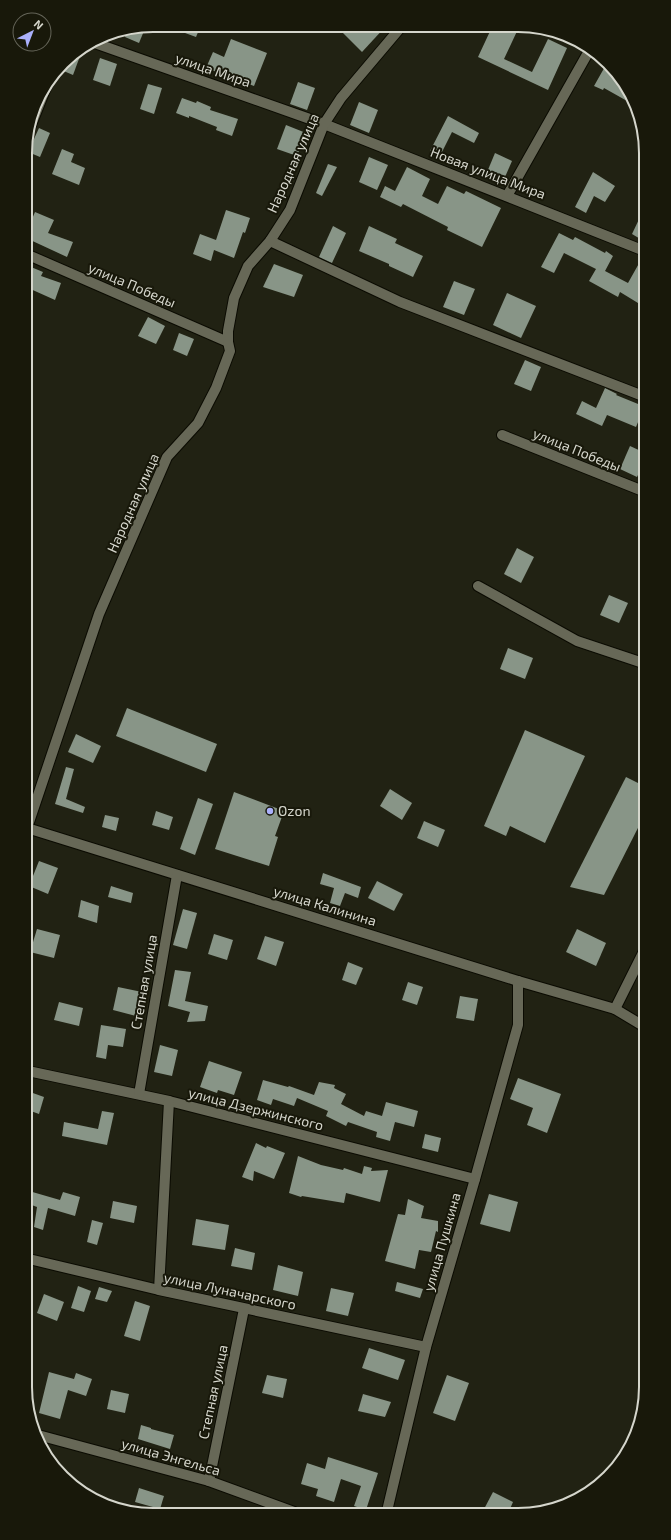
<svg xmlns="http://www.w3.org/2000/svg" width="671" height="1540" font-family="'Exo 2',sans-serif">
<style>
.building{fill:#889587}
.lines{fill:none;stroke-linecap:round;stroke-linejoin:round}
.minor-casing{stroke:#0b0b02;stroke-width:12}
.minor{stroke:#676857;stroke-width:10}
.poi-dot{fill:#aab0fb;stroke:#18180a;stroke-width:1.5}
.labels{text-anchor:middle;stroke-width:4;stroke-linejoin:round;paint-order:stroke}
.street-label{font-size:14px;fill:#d5d6cc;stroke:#18180a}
.poi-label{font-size:14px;fill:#d5d6cc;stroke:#18180a;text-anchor:start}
.rim{fill:none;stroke:#d5d6cc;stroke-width:2}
</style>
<rect width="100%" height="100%" fill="#212213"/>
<!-- building -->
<g class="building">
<polygon points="166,25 201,25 196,37 166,26"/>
<polygon points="146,26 139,43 125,37 127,30"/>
<polygon points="336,26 386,26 362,52"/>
<polygon points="492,27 519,27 504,59 532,72 548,39 567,48 548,90 478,57"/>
<polygon points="231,39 267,53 254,86 206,68 213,52 224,57"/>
<polygon points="83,48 73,75 59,69 69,57"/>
<polygon points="100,58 117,64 110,86 93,80"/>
<polygon points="607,63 629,89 636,106 604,88 603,90 594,86"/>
<polygon points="298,82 315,88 307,110 290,104"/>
<polygon points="148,84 162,88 154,114 140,109"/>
<polygon points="182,98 196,103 197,101 211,107 210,110 238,119 232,136 216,130 217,127 189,116 189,118 176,113"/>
<polygon points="359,102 378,110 369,133 350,125"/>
<polygon points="448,116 479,133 474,143 452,132 440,156 430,151"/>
<polygon points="286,125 306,133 297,156 277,149"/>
<polygon points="39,128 50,133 40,157 28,152"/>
<polygon points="62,149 74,154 71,162 85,168 79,185 52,174"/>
<polygon points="495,153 512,161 502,184 485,177"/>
<polygon points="369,157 388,165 377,190 359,182"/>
<polygon points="328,164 337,167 322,196 316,193"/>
<polygon points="407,167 430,179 422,196 438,204 447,186 464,194 466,191 501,208 482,247 447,230 448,227 403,204 401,207 380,197 385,186 395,191"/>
<polygon points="593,172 615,186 605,202 594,196 586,213 575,207"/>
<polygon points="226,210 250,218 245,233 243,232 234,258 214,250 211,261 193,254 200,234 216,240"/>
<polygon points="35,212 54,220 48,233 73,242 67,257 26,238 26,233"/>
<polygon points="642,213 642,240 632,234"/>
<polygon points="333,226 346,233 332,263 319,257"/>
<polygon points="369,226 397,239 395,243 423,256 413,277 389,266 389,264 359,251"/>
<polygon points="559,233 573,240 575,237 605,253 606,251 613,256 605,271 628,283 642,258 642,296 638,303 620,292 618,297 589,281 596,269 564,253 554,273 541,267"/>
<polygon points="274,264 303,275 294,297 263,287"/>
<polygon points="31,267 43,272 41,276 61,283 55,300 26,287 26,277"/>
<polygon points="454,281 475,289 464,315 443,307"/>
<polygon points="507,293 536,306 521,338 493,325"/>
<polygon points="148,317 165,326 156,344 138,336"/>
<polygon points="179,333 194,339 187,356 173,350"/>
<polygon points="525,360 541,367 531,391 514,384"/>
<polygon points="605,388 617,394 616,395 643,406 643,410 636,427 607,415 602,426 576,414 582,401 596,408"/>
<polygon points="630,446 643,452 643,465 637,477 620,469"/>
<polygon points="517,548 534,557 521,583 504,574"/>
<polygon points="609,595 628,603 619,623 600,615"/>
<polygon points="508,648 533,658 525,679 500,669"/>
<polygon points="127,708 217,744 206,772 116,736"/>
<polygon points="525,730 585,756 545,843 510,826 506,836 484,826"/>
<polygon points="76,734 101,746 93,763 68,752"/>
<polygon points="66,767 74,769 66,799 85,807 83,813 55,804"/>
<polygon points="626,777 644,786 644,816 604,895 570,887"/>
<polygon points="390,789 412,803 402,820 380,806"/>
<polygon points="234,792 284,811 275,836 278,837 269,866 215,849"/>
<polygon points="198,798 213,804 195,855 180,849"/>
<polygon points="156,811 173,817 169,830 152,825"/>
<polygon points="105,815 119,818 116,831 102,827"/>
<polygon points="424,821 445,830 438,847 417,838"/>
<polygon points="39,861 58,868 48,894 29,886"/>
<polygon points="323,873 361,887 358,898 345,893 340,906 330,903 334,888 320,884"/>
<polygon points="377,881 403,894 394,911 368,898"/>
<polygon points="111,886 133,893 131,903 108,897"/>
<polygon points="81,900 99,906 97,923 78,917"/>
<polygon points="183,909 197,913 187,949 173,945"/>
<polygon points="37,929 60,935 54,958 30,952"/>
<polygon points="577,929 606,943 596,966 566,952"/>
<polygon points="214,934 233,940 227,960 208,954"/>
<polygon points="265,936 284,942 276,966 257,959"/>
<polygon points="348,962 363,968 356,985 342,980"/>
<polygon points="175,970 191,972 185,1001 208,1006 205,1021 187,1022 190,1012 168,1006"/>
<polygon points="408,982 423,987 417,1005 402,1000"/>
<polygon points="118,987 142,992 136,1016 113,1010"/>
<polygon points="460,996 478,999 474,1021 456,1018"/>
<polygon points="59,1002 83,1008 79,1026 54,1020"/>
<polygon points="101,1025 126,1029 123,1047 108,1045 106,1059 96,1057"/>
<polygon points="160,1045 178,1050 172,1076 154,1072"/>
<polygon points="209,1061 242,1072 234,1095 218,1090 217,1093 200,1087"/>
<polygon points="518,1078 561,1094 547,1133 527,1125 533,1108 510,1099"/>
<polygon points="263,1080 288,1087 289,1086 314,1095 319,1082 335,1085 334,1088 346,1094 341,1104 364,1116 366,1111 382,1116 386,1102 418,1111 414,1127 395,1122 390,1141 376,1137 377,1132 348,1122 346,1126 326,1116 328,1111 297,1098 294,1106 273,1099 271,1105 257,1100"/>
<polygon points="30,1092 44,1097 39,1114 28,1110 28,1098"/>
<polygon points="102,1111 114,1113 107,1145 62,1136 64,1122 98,1129"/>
<polygon points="425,1134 441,1138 438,1152 422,1148"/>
<polygon points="256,1143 266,1148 267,1146 285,1153 274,1179 254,1171 253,1181 242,1177"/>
<polygon points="298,1156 321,1165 343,1170 344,1168 362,1174 364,1166 372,1168 371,1171 388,1170 380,1202 346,1193 344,1203 302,1196 301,1197 289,1193"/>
<polygon points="29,1191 60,1200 63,1192 80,1197 75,1216 48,1208 43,1230 34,1227 37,1207 29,1204"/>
<polygon points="489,1194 518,1202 510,1232 480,1224"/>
<polygon points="408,1199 424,1206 421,1218 438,1221 438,1232 436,1231 431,1252 419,1250 415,1269 385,1261 398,1214 405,1215"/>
<polygon points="113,1201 137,1206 134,1223 110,1218"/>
<polygon points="196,1219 229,1225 225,1250 192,1245"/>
<polygon points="92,1220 103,1223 97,1245 87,1242"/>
<polygon points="235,1248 255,1253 252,1270 231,1266"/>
<polygon points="278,1265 303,1272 298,1296 273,1290"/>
<polygon points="397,1282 423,1289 420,1298 395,1291"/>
<polygon points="78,1286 91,1291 84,1312 71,1308"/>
<polygon points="99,1287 112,1291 107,1302 95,1299"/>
<polygon points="331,1288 354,1293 348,1316 326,1311"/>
<polygon points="44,1294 64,1302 57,1321 37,1313"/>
<polygon points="135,1301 150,1306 140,1341 124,1336"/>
<polygon points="369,1348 405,1360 398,1380 362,1368"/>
<polygon points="49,1372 74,1379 76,1373 92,1379 86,1396 68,1390 60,1419 39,1413"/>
<polygon points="267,1375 287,1379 283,1398 262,1393"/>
<polygon points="447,1375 469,1383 455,1421 433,1413"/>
<polygon points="111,1390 129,1394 125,1413 107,1409"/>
<polygon points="363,1394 391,1402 385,1417 358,1411"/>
<polygon points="141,1425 151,1428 151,1429 174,1435 170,1449 138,1439"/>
<polygon points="328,1457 378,1473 366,1510 354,1506 361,1486 341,1479 334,1502 316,1496 318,1489 301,1484 307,1463 325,1469"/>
<polygon points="139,1488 164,1496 160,1509 135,1502"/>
<polygon points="493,1492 513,1502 509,1511 483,1511"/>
</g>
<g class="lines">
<defs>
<g id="minor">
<polyline points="92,42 324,124 642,250"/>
<polyline points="31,125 47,85"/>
<polyline points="507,196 589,51"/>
<polyline points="270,241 400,302 643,396"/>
<polyline points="26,254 228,342"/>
<polyline points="502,435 643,491"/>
<polyline points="478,586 577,641 643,663"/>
<polyline points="27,828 99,614 167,457 198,423 216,388 230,351 228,342 228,331 234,298 248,266 270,241 290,210 324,124 341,98 401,27"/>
<polyline points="27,828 518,981 615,1009 645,1027"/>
<polyline points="615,1009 644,951"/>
<polyline points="28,1071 169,1101 475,1179"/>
<polyline points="139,1094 177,875"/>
<polyline points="29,1259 159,1290 426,1347"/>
<polyline points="159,1290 169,1101"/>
<polyline points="38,1435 209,1481 294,1512"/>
<polyline points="209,1481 244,1309"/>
<polyline points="387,1511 426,1347 475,1179 518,1025 518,981"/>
</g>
</defs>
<!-- minor casing -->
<use href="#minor" class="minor-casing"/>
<!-- minor -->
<use href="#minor" class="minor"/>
</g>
<!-- markers -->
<circle class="poi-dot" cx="270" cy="811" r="4"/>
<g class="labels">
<!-- street labels -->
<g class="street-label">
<text transform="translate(213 70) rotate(19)" y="5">улица Мира</text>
<text transform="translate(293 163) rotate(-66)" y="5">Народная улица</text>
<text transform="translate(488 173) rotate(21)" y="5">Новая улица Мира</text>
<text transform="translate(132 285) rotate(23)" y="5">улица Победы</text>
<text transform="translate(577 450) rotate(22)" y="5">улица Победы</text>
<text transform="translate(133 503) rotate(-66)" y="5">Народная улица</text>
<text transform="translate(325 906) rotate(17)" y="5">улица Калинина</text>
<text transform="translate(144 982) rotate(-80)" y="5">Степная улица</text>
<text transform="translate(256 1109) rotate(14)" y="5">улица Дзержинского</text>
<text transform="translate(442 1242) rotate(-74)" y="5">улица Пушкина</text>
<text transform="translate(230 1291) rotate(12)" y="5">улица Луначарского</text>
<text transform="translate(213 1392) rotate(-78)" y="5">Степная улица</text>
<text transform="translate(171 1457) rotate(16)" y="5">улица Энгельса</text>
</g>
<!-- poi labels -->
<g class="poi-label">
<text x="278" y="816">Ozon</text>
</g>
</g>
<!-- crop -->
<path d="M0 0H671V1540H0ZM153 32H518A121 121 0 0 1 639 153V1387A121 121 0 0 1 518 1508H153A121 121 0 0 1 32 1387V153A121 121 0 0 1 153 32Z" fill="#18180a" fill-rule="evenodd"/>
<path class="rim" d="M153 32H518A121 121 0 0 1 639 153V1387A121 121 0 0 1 518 1508H153A121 121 0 0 1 32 1387V153A121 121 0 0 1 153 32Z"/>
<!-- north arrow -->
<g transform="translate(32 32) rotate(42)"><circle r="19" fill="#18180a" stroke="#646458"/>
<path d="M0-3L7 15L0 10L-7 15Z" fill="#aab0fb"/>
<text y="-6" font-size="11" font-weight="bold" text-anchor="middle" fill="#d5d6cc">N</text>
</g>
</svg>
